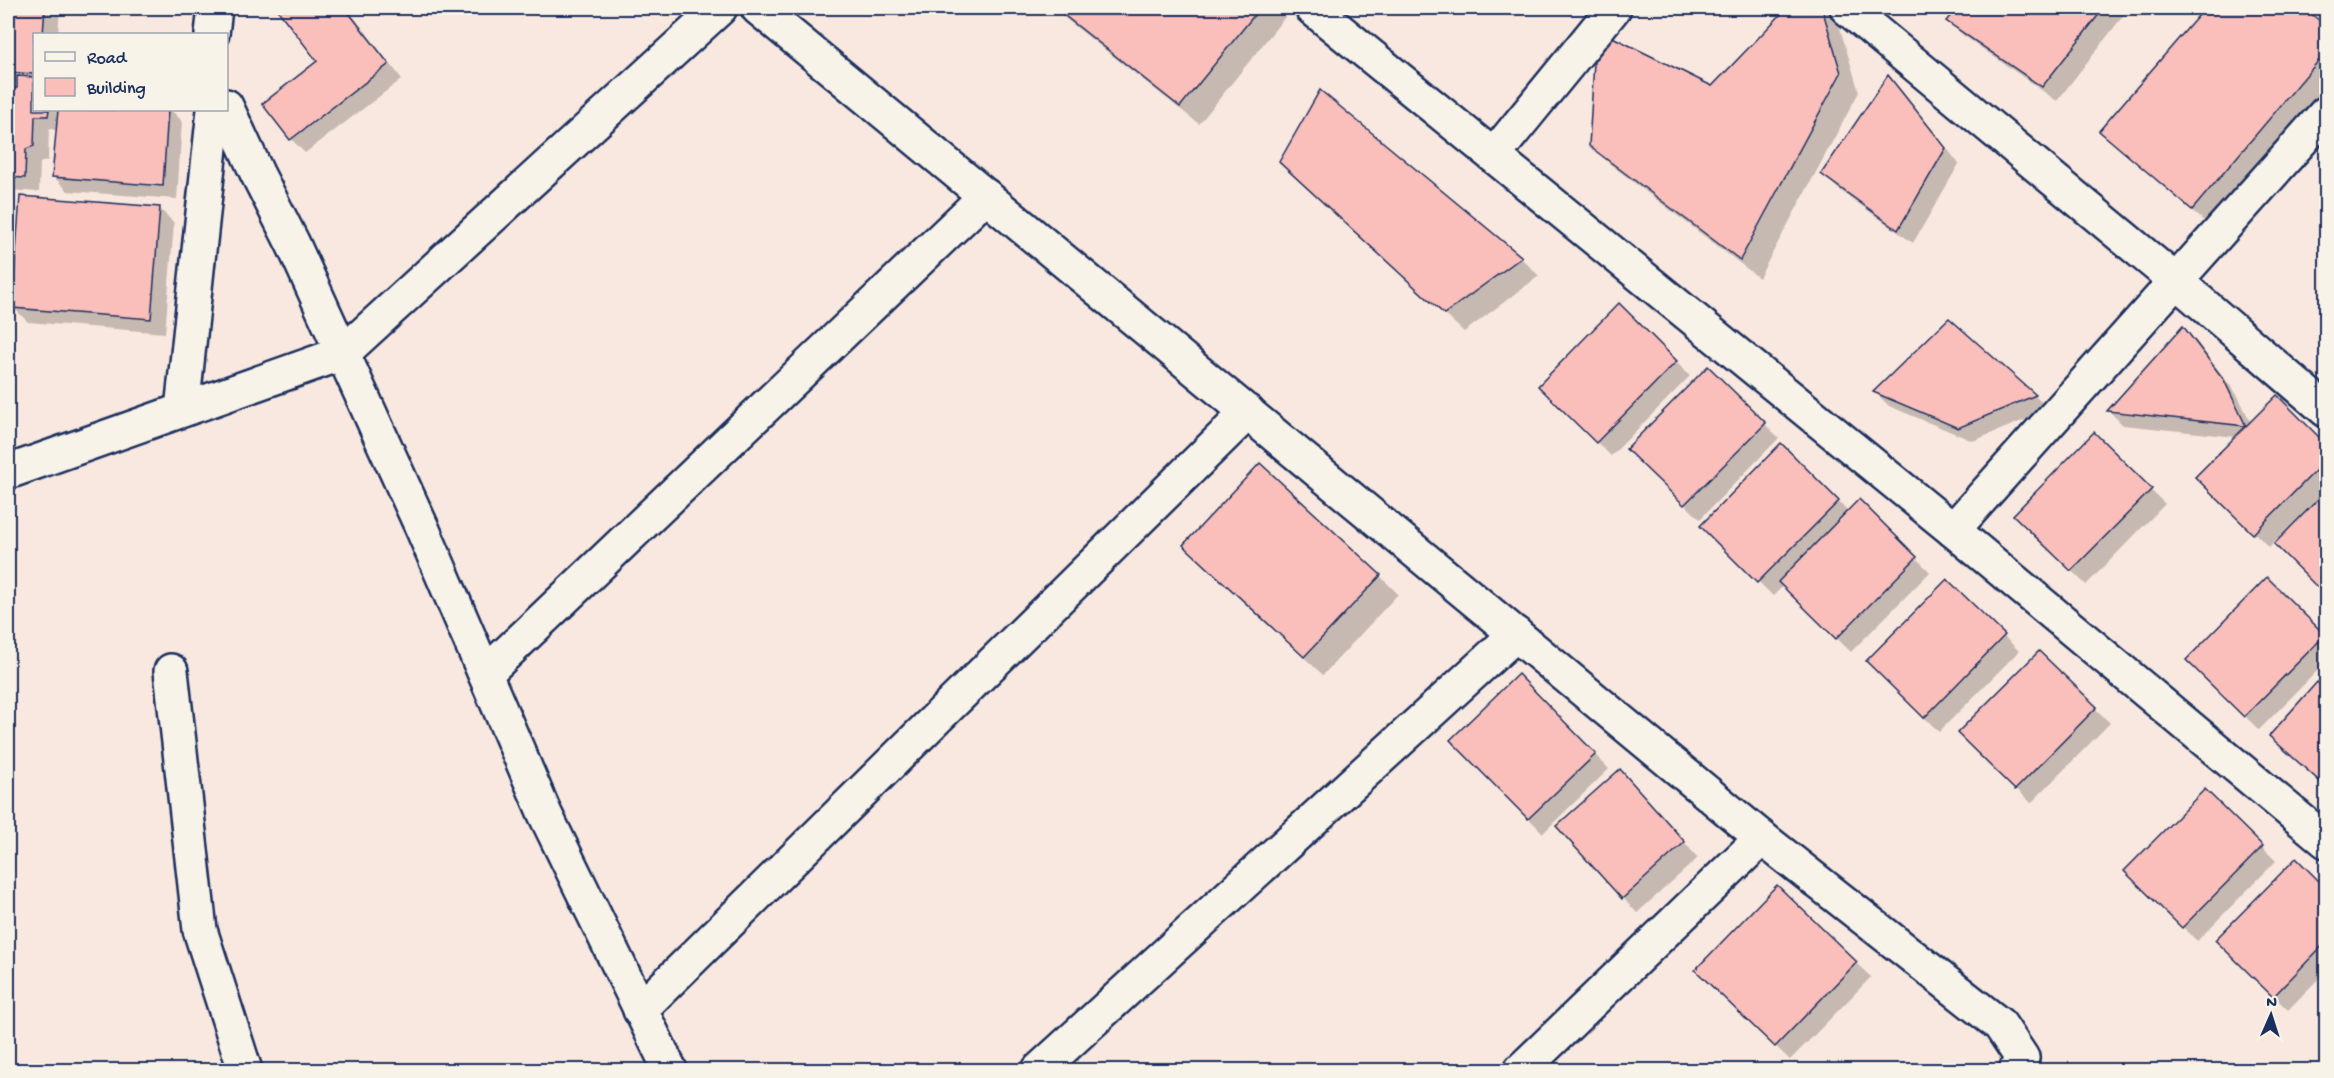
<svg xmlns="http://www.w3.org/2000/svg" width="2334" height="1078" font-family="'Gochi Hand',sans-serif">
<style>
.shadow{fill:#0003}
.building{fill:#fabebb;stroke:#1b2f5e;stroke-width:1.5}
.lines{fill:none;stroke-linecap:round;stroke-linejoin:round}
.minor-casing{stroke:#1b2f5e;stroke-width:38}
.minor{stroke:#f7f3e8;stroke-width:33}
</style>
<rect width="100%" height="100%" fill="#f8e8df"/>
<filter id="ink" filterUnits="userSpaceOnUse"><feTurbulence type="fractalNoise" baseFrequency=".0167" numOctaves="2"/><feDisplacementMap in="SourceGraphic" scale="12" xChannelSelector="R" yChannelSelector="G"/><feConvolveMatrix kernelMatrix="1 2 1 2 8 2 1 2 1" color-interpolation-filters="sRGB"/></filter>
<g filter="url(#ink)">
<!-- shadow -->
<g class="shadow">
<polygon points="8,8 60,8 58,34 34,34 34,110 171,110 182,121 177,199 68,191 54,177 58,130 49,129 48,160 40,163 39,192 8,190 8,90 18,90 18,85 8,84"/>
<polygon points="278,8 347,8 402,79 305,153 291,139 320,61"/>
<polygon points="1052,8 1276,8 1285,17 1199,124"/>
<polygon points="1789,8 1834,8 1859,92 1759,278 1610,164 1591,145 1712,88"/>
<polygon points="1959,8 2121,8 2126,12 2057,101 1963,35 1948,21"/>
<polygon points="2206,8 2302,8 2326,28 2326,92 2211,227 2120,149 2101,131"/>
<polygon points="1888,77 1902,91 1959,164 1913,243 1837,188 1823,174"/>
<polygon points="1320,93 1521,258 1539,276 1464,332 1300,181"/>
<polygon points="159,208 174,223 165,333 28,322 13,307"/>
<polygon points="1619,305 1690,376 1611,456 1540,386"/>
<polygon points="1949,320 2035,396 2049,410 1973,441 1889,406 1875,392"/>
<polygon points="2183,328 2197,342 2238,396 2251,423 2277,397 2326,446 2326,490 2269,547 2197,477 2237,437 2123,425 2109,411"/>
<polygon points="1708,369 1779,438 1700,519 1628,449"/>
<polygon points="2094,435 2165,504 2086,585 2015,515"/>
<polygon points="1781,446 1849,512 1859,501 1930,572 1851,652 1783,586 1773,596 1702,526"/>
<polygon points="2326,493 2326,594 2276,544"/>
<polygon points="1203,564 1380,576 1398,594 1323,675"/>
<polygon points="2267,579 2326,638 2326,662 2259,730 2188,660"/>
<polygon points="1947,581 2019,651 1939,732 1868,661"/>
<polygon points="2039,653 2110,723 2031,803 1959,733"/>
<polygon points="1518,676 1609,769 1543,833 1452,740"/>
<polygon points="2317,684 2326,693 2326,786 2286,750"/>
<polygon points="1634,786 1698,858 1637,913 1623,898"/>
<polygon points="2205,791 2276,861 2197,941 2126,871"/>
<polygon points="2296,860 2326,890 2326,971 2288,1010 2217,940"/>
<polygon points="1856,963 1871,977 1790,1060 1711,984"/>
</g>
<!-- building -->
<g class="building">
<polygon points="8,8 45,8 43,34 34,34 34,74 8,72"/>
<polygon points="276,8 345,8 389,64 290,140 262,104 317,61"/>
<polygon points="1055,8 1260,8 1180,107"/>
<polygon points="1787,8 1822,8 1841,73 1740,260 1589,146 1596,29 1712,86"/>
<polygon points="1957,8 2104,8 2042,87 1946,21"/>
<polygon points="2205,8 2304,8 2326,26 2326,52 2192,210 2099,131"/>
<polygon points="1888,75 1946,148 1898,230 1821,174"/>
<polygon points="17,76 34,77 34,110 49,110 48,116 35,116 34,146 26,149 25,178 8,177 8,88 17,88"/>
<polygon points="1320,90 1522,257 1444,314 1279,162"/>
<polygon points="58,110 168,110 163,186 52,177"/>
<polygon points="20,196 160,207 151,319 12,308"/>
<polygon points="1619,303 1677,361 1596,443 1538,386"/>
<polygon points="1949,318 2036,395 1958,428 1873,392"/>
<polygon points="2183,326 2224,380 2246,426 2107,411"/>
<polygon points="1708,366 1766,423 1684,505 1626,449"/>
<polygon points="2277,395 2326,444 2326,460 2253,534 2195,477"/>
<polygon points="2094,432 2152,489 2071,571 2013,515"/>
<polygon points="1781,443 1839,501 1757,583 1700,526"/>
<polygon points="1260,463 1381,575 1304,657 1183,545"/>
<polygon points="2326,491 2326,596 2274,544"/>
<polygon points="1859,499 1917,557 1836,639 1778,582"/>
<polygon points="2267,577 2325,635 2244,717 2186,660"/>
<polygon points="1947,579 2005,635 1924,718 1866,661"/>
<polygon points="2039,651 2097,707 2015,790 1957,733"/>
<polygon points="1518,674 1596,754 1528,819 1450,740"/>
<polygon points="2317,682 2326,691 2326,787 2269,736"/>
<polygon points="1620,769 1685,842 1622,899 1556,826"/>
<polygon points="2205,789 2263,846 2182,928 2124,871"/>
<polygon points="2296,858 2326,888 2326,942 2273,997 2215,940"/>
<polygon points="1777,885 1857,962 1775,1047 1695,970"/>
</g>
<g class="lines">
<defs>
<g id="minor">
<polyline points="758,8 1762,838 2000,1025 2022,1058 2016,1070"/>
<polyline points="1312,8 1953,530 2326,841"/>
<polyline points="1847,8 2176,281 2326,410"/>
<polyline points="212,34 215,8"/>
<polyline points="226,106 257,173 293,244 423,530 545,814 670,1070"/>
<polyline points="1494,155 1614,8"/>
<polyline points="182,410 214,110"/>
<polyline points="8,472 343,353 720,8"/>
<polyline points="1953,530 2326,113"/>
<polyline points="171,671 200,930 245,1070"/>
<polyline points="485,674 986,196"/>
<polyline points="640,1010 1248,412"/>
<polyline points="1039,1070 1516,634"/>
<polyline points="1521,1070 1762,838"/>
</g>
</defs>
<!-- minor casing -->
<use href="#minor" class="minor-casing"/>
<!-- minor -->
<use href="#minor" class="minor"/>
</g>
</g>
<!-- margin -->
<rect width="2334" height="1078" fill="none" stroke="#f7f3e8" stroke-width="30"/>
<rect x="15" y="15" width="2304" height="1048" fill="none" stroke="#1b2f5e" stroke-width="2" filter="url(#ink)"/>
<!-- legend -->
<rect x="33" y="33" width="195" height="78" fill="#f7f3e8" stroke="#9fa5b1" stroke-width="1.5"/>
<rect x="45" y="52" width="30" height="9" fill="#f7f3e8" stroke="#9fa5b1" stroke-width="1.5"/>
<text x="87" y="63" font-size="18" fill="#1b2f5e">Road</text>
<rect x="45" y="78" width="30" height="18" fill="#fabebb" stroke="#9fa5b1" stroke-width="1.5"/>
<text x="87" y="93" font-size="18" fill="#1b2f5e">Building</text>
<!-- north arrow -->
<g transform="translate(2271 1015) rotate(3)" stroke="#f7f3e8" stroke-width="4.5" paint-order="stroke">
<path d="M0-4.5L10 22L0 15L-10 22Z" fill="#1b2f5e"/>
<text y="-9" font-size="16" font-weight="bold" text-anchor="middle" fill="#1b2f5e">N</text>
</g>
</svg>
